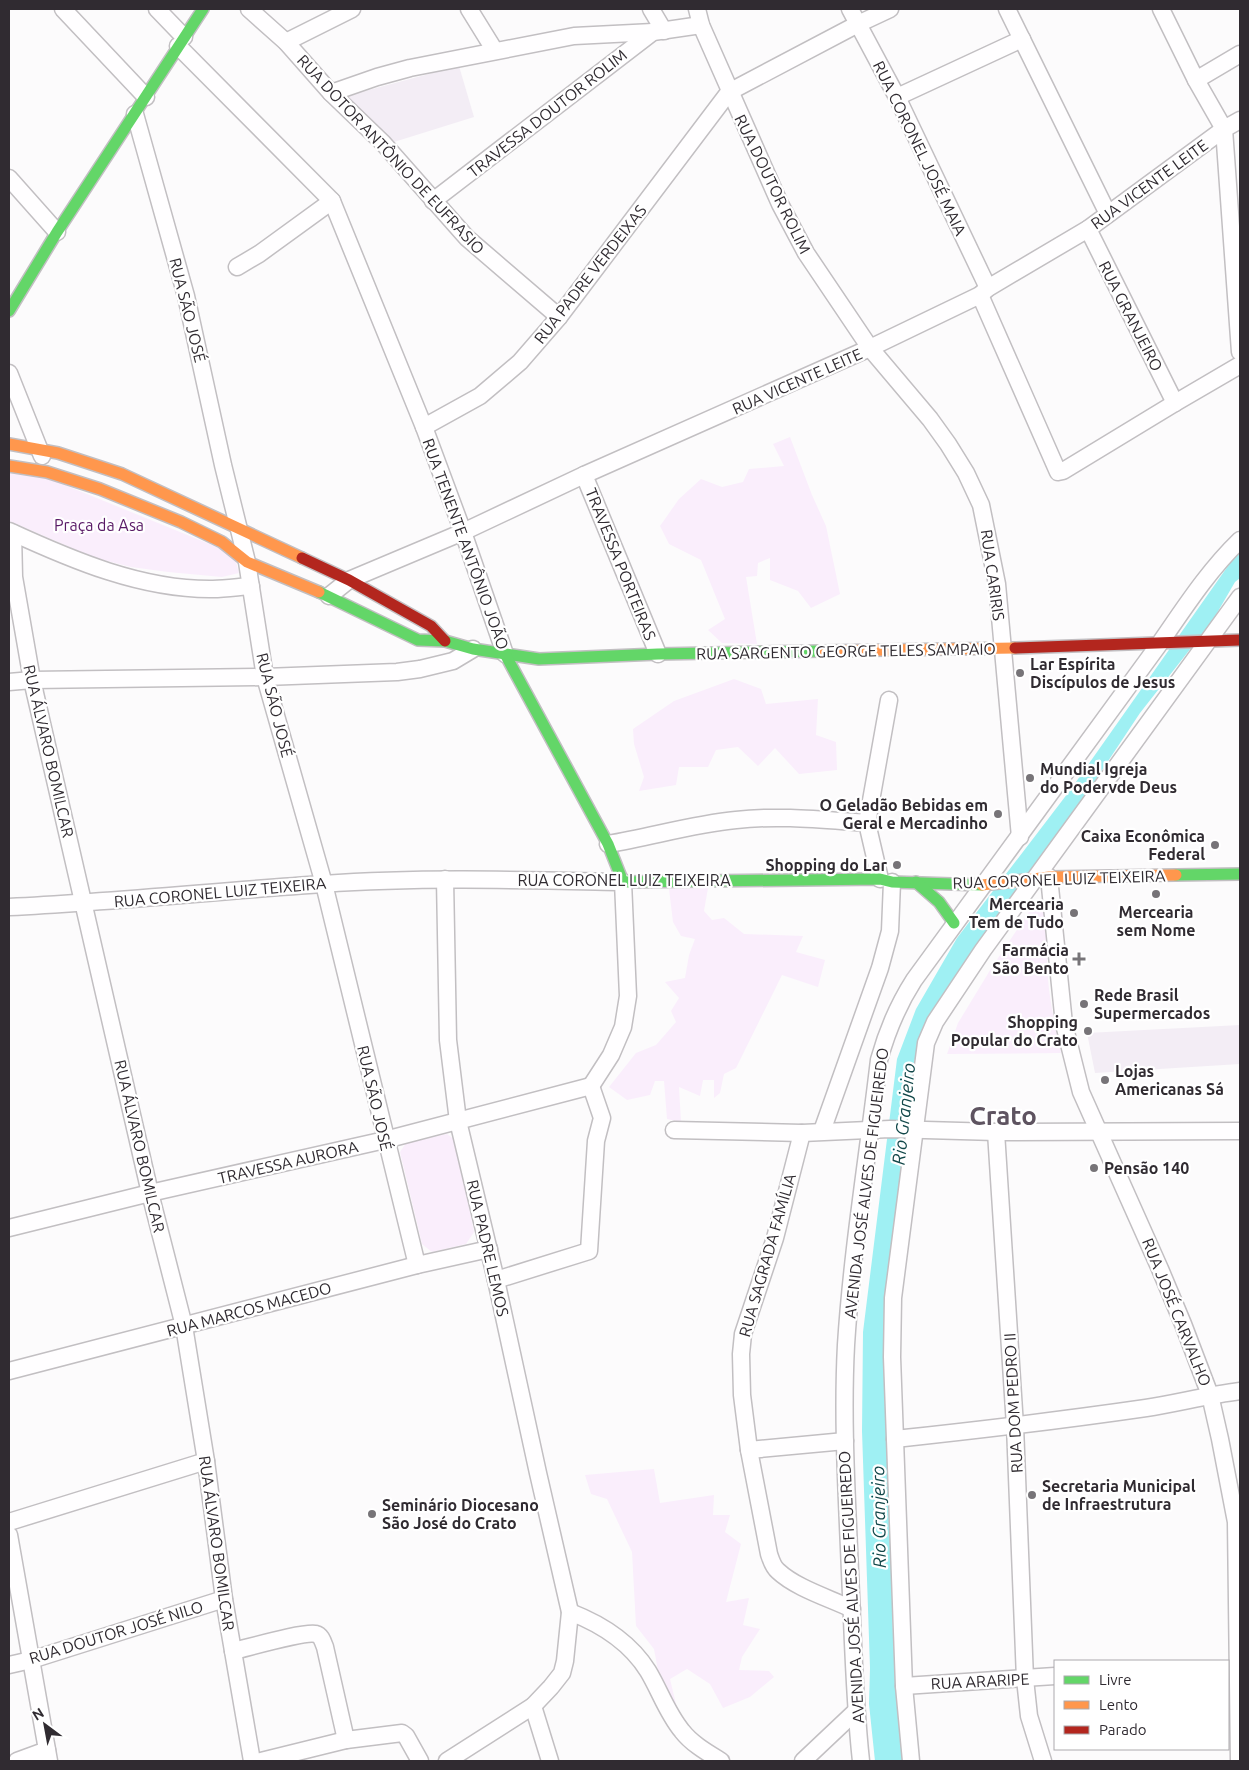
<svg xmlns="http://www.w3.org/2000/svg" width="1249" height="1770" font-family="Ubuntu,sans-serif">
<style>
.built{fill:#f3edf5}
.green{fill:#faeefc}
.water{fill:#9ff0f3}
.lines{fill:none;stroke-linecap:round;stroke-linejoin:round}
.street-casing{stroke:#c2bfc2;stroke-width:19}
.fast-casing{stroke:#c2bfc2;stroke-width:14}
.slow-casing{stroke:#c2bfc2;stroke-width:14}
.jam-casing{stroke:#c2bfc2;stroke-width:14}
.street{stroke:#fffeff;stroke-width:16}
.fast{stroke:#63d668;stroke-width:11}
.slow{stroke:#ff974d;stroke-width:11}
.jam{stroke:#b3261e;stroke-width:11}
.poi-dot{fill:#777478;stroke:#fff;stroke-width:2}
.labels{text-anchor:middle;stroke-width:4.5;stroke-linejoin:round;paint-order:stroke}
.street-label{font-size:16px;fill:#302b31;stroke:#fff}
.park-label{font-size:16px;fill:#591a66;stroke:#fff}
.poi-label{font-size:16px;font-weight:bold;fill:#302b31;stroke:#fff;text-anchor:start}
.water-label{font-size:18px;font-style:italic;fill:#114749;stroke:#fff}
.town-label{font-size:26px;font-weight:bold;fill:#5e5360;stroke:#fff}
</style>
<rect width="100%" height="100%" fill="#fcfbfc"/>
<!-- built -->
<g class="built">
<polygon points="459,66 474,117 394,142 346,96"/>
<polygon points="1240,1025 1240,1064 1095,1073 1087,1033"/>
</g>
<!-- green -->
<g class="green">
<polygon points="790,437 812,495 826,526 840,594 811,608 798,591 770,580 770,558 758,563 757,576 746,577 757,644 722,643 708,630 725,619 701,560 669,544 660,526 679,499 701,479 722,487 743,482 749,469 784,466 773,444"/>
<polygon points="9,467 28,470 234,554 239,573 222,577 168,572 131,567 95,558 9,521"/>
<polygon points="734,679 761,689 766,704 818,699 816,735 836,742 837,770 799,774 775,748 758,766 738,747 716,750 708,767 679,767 676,785 639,791 644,777 634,744 633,729 674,701"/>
<polygon points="708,888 704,911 712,920 724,918 744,934 803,936 796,952 825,960 818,987 782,975 736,1068 724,1074 720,1093 714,1098 714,1080 703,1080 700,1096 679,1087 681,1122 667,1119 664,1081 655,1081 650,1095 627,1100 609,1087 636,1053 656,1045 676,1022 671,1011 679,998 665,982 685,978 689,955 695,939 681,936 673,922 669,889"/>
<path d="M1047 901C1046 927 1046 953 1048 979 1050 1004 1056 1029 1061 1053L947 1054 958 1023 992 967 1033 906Z"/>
<polygon points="447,1134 455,1140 474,1232 466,1244 432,1252 422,1244 400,1152 406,1143"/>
<polygon points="654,1469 660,1503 714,1495 713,1515 730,1515 725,1532 741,1544 726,1602 749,1598 743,1625 760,1629 742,1657 739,1670 769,1671 774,1677 750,1697 723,1708 710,1684 687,1669 670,1679 677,1708 664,1703 654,1649 636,1626 632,1552 607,1499 591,1494 585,1475"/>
</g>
<!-- water -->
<polygon class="water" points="1240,552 1240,578 1235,582 1213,620 1140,713 1051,847 1001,911 951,983 923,1031 914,1062 889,1460 893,1636 904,1761 875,1761 869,1704 870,1668 862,1431 863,1332 897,1059 916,1009 957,938 1071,789 1235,556"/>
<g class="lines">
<defs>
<g id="street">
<polyline points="63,9 146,97"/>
<polyline points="157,9 184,37"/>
<polyline points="249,9 286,42 331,93 383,143 467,238 559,317"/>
<polyline points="469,9 495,51"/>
<polyline points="651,9 664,31"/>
<polyline points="697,9 701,25 780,204 806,253 870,348 930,419 948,444 966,473 981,505 997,584 1020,837"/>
<polyline points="850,9 897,97 988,288"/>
<polyline points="1007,9 1108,214"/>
<polyline points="1161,9 1196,80 1224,129 1240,352"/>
<polyline points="286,42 352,9"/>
<polyline points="178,46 332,201 424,427 463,532 505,654"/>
<polyline points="1196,80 1240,54"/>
<polyline points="331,93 377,77 410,68 574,36 653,32"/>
<polyline points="897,97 1022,39"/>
<polyline points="135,114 186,296 223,465 247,562 265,677 324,884 417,1265"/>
<polyline points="9,178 57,232"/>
<polyline points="433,201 653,32 701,25"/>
<polyline points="1088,229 1175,403"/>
<polyline points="237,267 259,254 332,201"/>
<polyline points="980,295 1058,472 1063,471 1175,403 1240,365"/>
<polyline points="9,373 42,456"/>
<polyline points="424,427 480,396 520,362 559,317 729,92 858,24 890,9"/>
<polyline points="584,475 658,654"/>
<path d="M9 531C72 560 142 590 213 589 225 589 238 587 251 586"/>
<polyline points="13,533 14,577 32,680 150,1193 184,1326 206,1461 224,1599 252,1761"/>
<polyline points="329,596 349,580 463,532 584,475 870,348 980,295 988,288 1088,229 1224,129 1240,120"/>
<polyline points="9,682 32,680 265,677 397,672 420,669 453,661 473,649"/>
<path d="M608 844C651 837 693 824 736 820 780 815 823 820 867 823"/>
<polyline points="1049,877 1064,1024 1081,1092 1160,1269 1183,1324 1210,1395 1220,1439 1236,1522 1239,1761"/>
<polyline points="445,879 448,1040 458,1121 496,1280 538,1473 570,1612 565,1661 562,1673 551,1687 533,1706 447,1761"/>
<polyline points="880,879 867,823 889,700"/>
<path d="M9 907C114 902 218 891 323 884 423 877 523 880 623 882L628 996 623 1027 611 1055 591 1086"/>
<polyline points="674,1130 802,1133"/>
<polyline points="822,1131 880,968 890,931 892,882"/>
<polyline points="996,1132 1015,1426 1025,1679 1029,1716 1043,1761"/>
<polyline points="9,1228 150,1193 385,1140 591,1086"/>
<polyline points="496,1280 589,1251 596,1141 602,1118 591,1086"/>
<polyline points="9,1371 417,1265 489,1249"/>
<path d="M895 1439C979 1430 1063 1420 1146 1408 1178 1403 1208 1395 1240 1391"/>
<polyline points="749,1450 845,1441"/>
<polyline points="9,1522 206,1461"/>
<polyline points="9,1535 49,1761"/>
<path d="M852 1609C829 1598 796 1588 778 1571 773 1567 771 1560 769 1554L749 1450 742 1395 741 1354 743 1334 775 1238 802 1133 890 1129 996 1132 1240 1131"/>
<path d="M570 1612C601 1624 630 1642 648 1671 660 1691 667 1713 682 1731 692 1744 708 1753 721 1761"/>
<path d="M233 1651C247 1648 305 1631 316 1634 321 1635 323 1642 325 1647L346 1740"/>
<polyline points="9,1665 31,1660 224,1599"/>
<polyline points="904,1686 1055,1676"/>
<polyline points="533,1706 550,1761"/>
<polyline points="17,1761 47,1750"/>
<polyline points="261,1761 346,1740 402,1733 406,1736 420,1761"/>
<polyline points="803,1761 856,1711"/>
<path d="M861 1761C854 1698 853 1635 850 1572 847 1497 842 1421 846 1345 852 1250 868 1155 879 1060 887 1031 898 1005 914 980L1160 643C1185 607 1208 571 1240 540"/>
<polyline points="911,1761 904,1686 892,1357 893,1298 926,1043 935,1022 983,950 1240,597"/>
</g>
<g id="fast">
<polyline points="9,311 57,232 203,9"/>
<polyline points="319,592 418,640 445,641 473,649 539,659 658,654 822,651"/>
<polyline points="505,654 608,844 623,882 880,879 892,882 982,885"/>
<polyline points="1176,875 1240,874"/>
<polyline points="916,882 939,902 954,923"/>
</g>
<g id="slow">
<polyline points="9,444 58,453 122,474 302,558"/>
<polyline points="9,466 47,472 100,489 181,522 222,542 247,562 319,592"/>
<polyline points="822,651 1015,648"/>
<polyline points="982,885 1049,877 1176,875"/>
</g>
<g id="jam">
<polyline points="302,558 349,580 431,626 445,641"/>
<polyline points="1015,648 1240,640"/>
</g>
</defs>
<!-- street casing -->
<use href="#street" class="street-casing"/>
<!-- fast casing -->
<use href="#fast" class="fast-casing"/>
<!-- slow casing -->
<use href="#slow" class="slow-casing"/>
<!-- jam casing -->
<use href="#jam" class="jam-casing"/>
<!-- street -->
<use href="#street" class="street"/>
<!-- fast -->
<use href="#fast" class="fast"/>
<!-- slow -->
<use href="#slow" class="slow"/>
<!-- jam -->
<use href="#jam" class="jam"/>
</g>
<!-- markers -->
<g class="poi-dot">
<circle cx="1020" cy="673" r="5"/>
<circle cx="1030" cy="778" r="5"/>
<circle cx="998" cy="814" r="5"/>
<circle cx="1215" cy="845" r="5"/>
<circle cx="897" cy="865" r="5"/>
<circle cx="1156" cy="894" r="5"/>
<circle cx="1074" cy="913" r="5"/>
<path d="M1076.5 951.5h5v5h5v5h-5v5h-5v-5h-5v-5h5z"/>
<circle cx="1084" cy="1004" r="5"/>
<circle cx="1088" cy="1031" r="5"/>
<circle cx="1105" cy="1080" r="5"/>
<circle cx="1094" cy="1168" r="5"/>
<circle cx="1032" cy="1495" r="5"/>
<circle cx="372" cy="1514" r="5"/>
</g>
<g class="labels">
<!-- street labels -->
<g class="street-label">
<text transform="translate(547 113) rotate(-38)" y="6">TRAVESSA DOUTOR ROLIM</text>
<text transform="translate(920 148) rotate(64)" y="6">RUA CORONEL JOSÉ MAIA</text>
<text transform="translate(391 154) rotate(47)" y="6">RUA DOTOR ANTÔNIO DE EUFRASIO</text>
<text transform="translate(773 184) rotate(64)" y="6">RUA DOUTOR ROLIM</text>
<text transform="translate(1149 184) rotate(-36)" y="6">RUA VICENTE LEITE</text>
<text transform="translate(590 274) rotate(-52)" y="6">RUA PADRE VERDEIXAS</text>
<text transform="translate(188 310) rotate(76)" y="6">RUA SÃO JOSÉ</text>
<text transform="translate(1131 316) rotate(63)" y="6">RUA GRANJEIRO</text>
<text transform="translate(797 381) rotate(-24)" y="6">RUA VICENTE LEITE</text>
<text transform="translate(466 544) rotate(70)" y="6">RUA TENENTE ANTÔNIO JOÃO</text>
<text transform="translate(621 564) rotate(68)" y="6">TRAVESSA PORTEIRAS</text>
<text transform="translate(993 575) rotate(82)" y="6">RUA CARIRIS</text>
<text transform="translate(846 651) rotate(-1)" y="6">RUA SARGENTO GEORGE TELES SAMPAIO</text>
<text transform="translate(275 705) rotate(76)" y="6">RUA SÃO JOSÉ</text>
<text transform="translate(49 751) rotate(77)" y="6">RUA ÁLVARO BOMILCAR</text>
<text transform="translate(1059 879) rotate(-2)" y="6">RUA CORONEL LUIZ TEIXEIRA</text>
<text x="624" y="886">RUA CORONEL LUIZ TEIXEIRA</text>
<text transform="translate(220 892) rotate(-5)" y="6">RUA CORONEL LUIZ TEIXEIRA</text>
<text transform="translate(375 1098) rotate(77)" y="6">RUA SÃO JOSÉ</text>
<text transform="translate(140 1146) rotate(77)" y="6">RUA ÁLVARO BOMILCAR</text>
<text transform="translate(288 1162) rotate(-13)" y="6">TRAVESSA AURORA</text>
<text transform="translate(866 1183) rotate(-83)" y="6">AVENIDA JOSÉ ALVES DE FIGUEIREDO</text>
<text transform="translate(488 1248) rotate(77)" y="6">RUA PADRE LEMOS</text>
<text transform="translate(767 1255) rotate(-74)" y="6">RUA SAGRADA FAMÍLIA</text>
<text transform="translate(249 1309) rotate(-15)" y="6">RUA MARCOS MACEDO</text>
<text transform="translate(1177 1312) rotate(68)" y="6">RUA JOSÉ CARVALHO</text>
<text transform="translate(1013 1403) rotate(-93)" y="6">RUA DOM PEDRO II</text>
<text transform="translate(217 1543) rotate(82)" y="6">RUA ÁLVARO BOMILCAR</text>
<text transform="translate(851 1587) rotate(-93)" y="6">AVENIDA JOSÉ ALVES DE FIGUEIREDO</text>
<text transform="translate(116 1632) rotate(-17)" y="6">RUA DOUTOR JOSÉ NILO</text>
<text transform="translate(980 1681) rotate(-3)" y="6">RUA ARARIPE</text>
</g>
<!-- park labels -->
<g class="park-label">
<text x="99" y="531">Praça da Asa</text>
</g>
<!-- poi labels -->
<g class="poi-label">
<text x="1030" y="670">Lar Espírita<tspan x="1030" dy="18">Discípulos de Jesus</tspan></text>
<text x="1040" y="775">Mundial Igreja<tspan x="1040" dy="18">do Podervde Deus</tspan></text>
<text x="988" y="811" text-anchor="end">O Geladão Bebidas em<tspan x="988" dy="18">Geral e Mercadinho</tspan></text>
<text x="1205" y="842" text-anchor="end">Caixa Econômica<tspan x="1205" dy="18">Federal</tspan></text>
<text x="887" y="871" text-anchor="end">Shopping do Lar</text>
<text x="1064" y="910" text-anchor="end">Mercearia<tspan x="1064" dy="18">Tem de Tudo</tspan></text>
<text x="1156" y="918" text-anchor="middle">Mercearia<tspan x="1156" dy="18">sem Nome</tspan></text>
<text x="1069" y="956" text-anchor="end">Farmácia<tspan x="1069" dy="18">São Bento</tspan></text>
<text x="1094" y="1001">Rede Brasil<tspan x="1094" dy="18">Supermercados</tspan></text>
<text x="1078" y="1028" text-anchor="end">Shopping<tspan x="1078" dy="18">Popular do Crato</tspan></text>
<text x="1115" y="1077">Lojas<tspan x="1115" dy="18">Americanas Sá</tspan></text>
<text x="1104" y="1174">Pensão 140</text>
<text x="1042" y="1492">Secretaria Municipal<tspan x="1042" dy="18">de Infraestrutura</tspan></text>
<text x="382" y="1511">Seminário Diocesano<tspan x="382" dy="18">São José do Crato</tspan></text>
</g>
<!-- water labels -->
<g class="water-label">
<text transform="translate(904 1114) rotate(-84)" y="6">Rio Granjeiro</text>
<text transform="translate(879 1517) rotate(-91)" y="6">Rio Granjeiro</text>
</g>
<!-- town labels -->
<g class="town-label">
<text x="1003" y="1125">Crato</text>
</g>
</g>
<!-- border -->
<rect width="1249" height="1770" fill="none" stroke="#302b31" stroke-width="20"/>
<!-- legend -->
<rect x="1054" y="1660" width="175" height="90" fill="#ffffff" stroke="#acaaad"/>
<rect x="1064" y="1676" width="25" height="8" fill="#63d668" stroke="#acaaad"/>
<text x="1099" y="1685" font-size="15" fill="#302b31">Livre</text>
<rect x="1064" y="1701" width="25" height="8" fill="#ff974d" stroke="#acaaad"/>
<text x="1099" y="1710" font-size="15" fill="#302b31">Lento</text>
<rect x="1064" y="1726" width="25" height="8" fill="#b3261e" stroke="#acaaad"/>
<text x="1099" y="1735" font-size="15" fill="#302b31">Parado</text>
<!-- north arrow -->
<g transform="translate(45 1725) rotate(328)" stroke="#ffffff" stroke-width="4" paint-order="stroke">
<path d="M0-4L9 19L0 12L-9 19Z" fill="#302b31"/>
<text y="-8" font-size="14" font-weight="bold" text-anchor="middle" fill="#302b31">N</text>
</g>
</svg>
